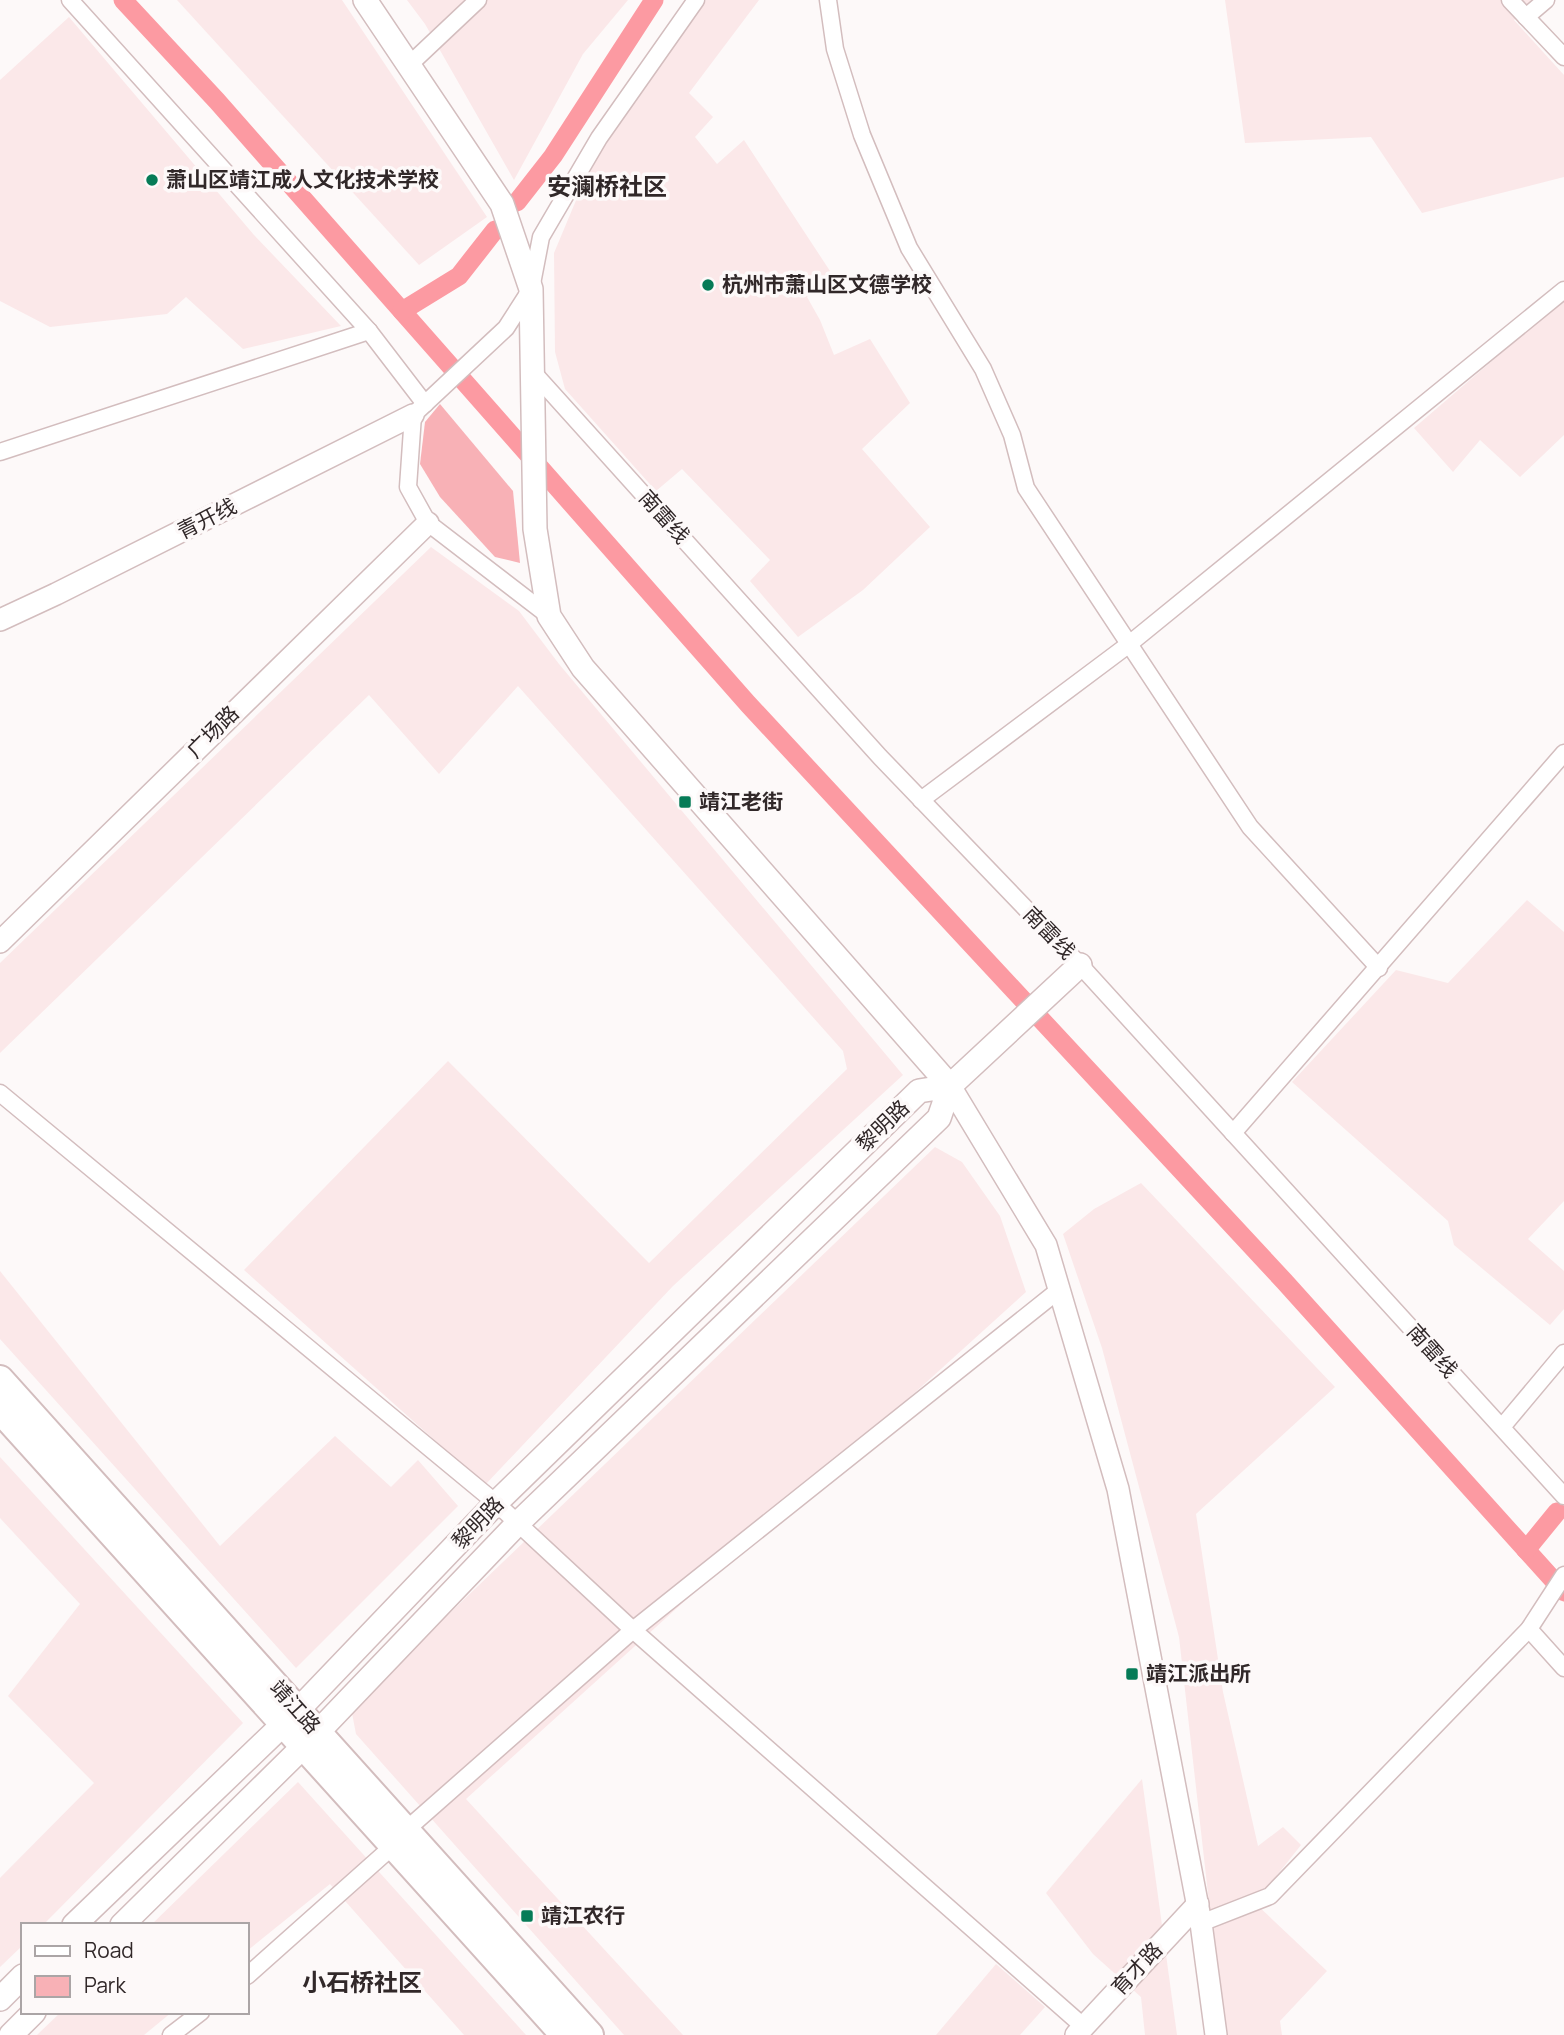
<svg xmlns="http://www.w3.org/2000/svg" width="1564" height="2035" font-family="Manrope,'Noto Sans SC',sans-serif">
<style>
.built{fill:#fbe8e9}
.green{fill:#f8b1b6}
.lines{fill:none;stroke-linecap:round;stroke-linejoin:round}
.canal{stroke:#fc9aa2;stroke-width:19}
.minor-casing{stroke:#d3bdbe;stroke-width:19}
.tertiary-casing{stroke:#d3bdbe;stroke-width:24}
.secondary-casing{stroke:#d3bdbe;stroke-width:26}
.primary-casing{stroke:#d3bdbe;stroke-width:30}
.minor{stroke:#fff;stroke-width:16}
.tertiary{stroke:#fff;stroke-width:21}
.secondary{stroke:#fff;stroke-width:23}
.primary{stroke:#fff;stroke-width:26}
.poi-dot{fill:#067b57;stroke:#fdf9f9;stroke-width:2.5}
.labels{text-anchor:middle;stroke-width:7;stroke-linejoin:round;paint-order:stroke}
.poi-label{font-size:21px;font-weight:bold;fill:#312829;stroke:#fdf9f9;text-anchor:start}
.street-label{font-size:21px;fill:#312829;stroke:#fdf9f9}
.quarter-label{font-size:24px;font-weight:bold;fill:#312829;stroke:#fdf9f9}
</style>
<rect width="100%" height="100%" fill="#fdf9f9"/>
<!-- built -->
<g class="built">
<polygon points="177,0 342,0 487,217 419,265"/>
<polygon points="407,0 628,0 583,54 514,180 425,24"/>
<polygon points="706,0 759,0 689,93 713,117 695,137 717,164 744,140 830,271 807,297 820,320 834,355 870,339 910,403 862,449 930,527 863,590 798,637 750,581 770,560 682,469 656,491 565,389 555,352 554,253 577,198 606,140"/>
<polygon points="1225,0 1535,0 1514,20 1564,75 1564,177 1422,213 1371,137 1245,143"/>
<polygon points="69,17 254,235 341,326 243,349 186,297 167,314 50,327 0,301 0,80"/>
<polygon points="1564,299 1564,435 1520,477 1480,440 1453,472 1414,428"/>
<polygon points="431,547 519,611 559,664 903,1075 673,1286 485,1485 244,1270 448,1061 649,1263 847,1069 843,1051 518,686 439,774 369,695 0,1053 0,963"/>
<polygon points="1527,900 1564,932 1564,1201 1528,1239 1564,1271 1564,1309 1550,1325 1454,1245 1448,1221 1292,1082 1396,970 1448,983"/>
<polygon points="935,1147 962,1162 1000,1216 1026,1292 466,1799 683,2035 624,2035 356,1734 351,1708"/>
<polygon points="1141,1183 1335,1387 1196,1514 1223,1692 1258,1846 1283,1827 1301,1845 1255,1903 1327,1971 1280,2021 1282,2035 1224,2035 1179,1637 1102,1348 1063,1234 1094,1209"/>
<polygon points="0,1271 220,1546 335,1436 391,1487 418,1460 458,1506 296,1668 0,1339"/>
<polygon points="0,1457 243,1723 43,1925 23,1925 23,1945 0,1967 0,1878 94,1783 8,1696 80,1604 0,1518"/>
<polygon points="1142,1779 1177,2035 1145,2035 1141,1997 1093,1954 1046,1893"/>
<polygon points="298,1782 526,2035 464,2035 330,1884 247,1951 247,1925 151,1925"/>
<polygon points="996,1964 1045,2007 1020,2035 936,2035"/>
<polygon points="61,2012 172,2012 144,2035 37,2035"/>
</g>
<!-- green -->
<polygon class="green" points="440,404 513,491 520,563 495,557 440,497 420,464 425,422"/>
<g class="lines">
<!-- canal -->
<g class="canal">
<polyline points="123,0 217,101 748,704 1284,1281 1564,1592"/>
<polyline points="517,202 553,156 654,0"/>
<polyline points="402,311 459,276 495,230"/>
<polyline points="1526,1550 1557,1512"/>
</g>
<defs>
<g id="minor">
<polyline points="70,0 369,331 425,404"/>
<polyline points="828,0 835,49 862,135 909,248 983,369 1012,435 1026,488 1250,827 1379,968"/>
<polyline points="1510,0 1564,57"/>
<polyline points="1526,17 1546,0"/>
<polyline points="408,66 478,0"/>
<polyline points="532,371 880,757 1080,965 1564,1496"/>
<polyline points="0,452 369,331"/>
<polyline points="549,616 428,523 408,487 413,415 506,328 531,289 541,237 599,138 696,0"/>
<polyline points="921,800 1128,645 1564,290"/>
<polyline points="0,1093 496,1503 633,1630 1084,2027"/>
<polyline points="1233,1133 1564,753"/>
<polyline points="1502,1427 1564,1353"/>
<polyline points="1529,1629 1564,1668"/>
<polyline points="406,1830 633,1630 1059,1290"/>
<polyline points="1201,1923 1270,1896 1529,1629 1564,1575"/>
<polyline points="247,1976 393,1846"/>
<polyline points="171,2035 201,2012"/>
</g>
<g id="tertiary">
<polyline points="0,620 56,594 413,415"/>
<polyline points="0,942 428,523"/>
<polyline points="950,1086 1046,1245 1118,1489 1201,1923 1216,2035"/>
<polyline points="1076,2035 1198,1904"/>
</g>
<g id="secondary">
<polyline points="365,0 502,204 531,289 535,529 549,616 583,668 950,1086 1080,965"/>
<polyline points="74,1925 298,1710 496,1503 919,1091 950,1086 939,1118 518,1523 318,1732 122,1925"/>
<polyline points="0,1999 23,1976"/>
<polyline points="11,2035 34,2012"/>
</g>
<g id="primary">
<polyline points="0,1379 590,2035"/>
<polyline points="0,1410 564,2035"/>
</g>
</defs>
<!-- minor casing -->
<use href="#minor" class="minor-casing"/>
<!-- tertiary casing -->
<use href="#tertiary" class="tertiary-casing"/>
<!-- secondary casing -->
<use href="#secondary" class="secondary-casing"/>
<!-- primary casing -->
<use href="#primary" class="primary-casing"/>
<!-- minor -->
<use href="#minor" class="minor"/>
<!-- tertiary -->
<use href="#tertiary" class="tertiary"/>
<!-- secondary -->
<use href="#secondary" class="secondary"/>
<!-- primary -->
<use href="#primary" class="primary"/>
</g>
<!-- markers -->
<g class="poi-dot">
<circle cx="152" cy="180" r="7"/>
<circle cx="708" cy="285" r="7"/>
<rect x="678" y="795" width="14" height="14" rx="3.5"/>
<rect x="1125" y="1667" width="14" height="14" rx="3.5"/>
<rect x="520" y="1909" width="14" height="14" rx="3.5"/>
</g>
<g class="labels">
<!-- poi labels -->
<g class="poi-label">
<text x="166" y="187">萧山区靖江成人文化技术学校</text>
<text x="722" y="292">杭州市萧山区文德学校</text>
<text x="699" y="809">靖江老街</text>
<text x="1146" y="1681">靖江派出所</text>
<text x="541" y="1923">靖江农行</text>
</g>
<!-- street labels -->
<g class="street-label">
<text transform="translate(664 517) rotate(48)" y="7">南雷线</text>
<text transform="translate(207 519) rotate(-27)" y="7">青开线</text>
<text transform="translate(213 732) rotate(-45)" y="7">广场路</text>
<text transform="translate(1049 933) rotate(46)" y="7">南雷线</text>
<text transform="translate(883 1126) rotate(-44)" y="7">黎明路</text>
<text transform="translate(1432 1351) rotate(48)" y="7">南雷线</text>
<text transform="translate(478 1523) rotate(-46)" y="7">黎明路</text>
<text transform="translate(295 1707) rotate(48)" y="7">靖江路</text>
<text transform="translate(1137 1969) rotate(-47)" y="7">育才路</text>
</g>
<!-- quarter labels -->
<g class="quarter-label">
<text x="607" y="195">安澜桥社区</text>
<text x="362" y="1991">小石桥社区</text>
</g>
</g>
<!-- legend -->
<rect x="21" y="1923" width="228" height="91" fill="#fdf9f9" stroke="#aba5a6" stroke-width="2"/>
<rect x="35" y="1946" width="35" height="10" fill="#ffffff" stroke="#aba5a6" stroke-width="2"/>
<text x="84" y="1958" font-size="21" fill="#312829">Road</text>
<rect x="35" y="1976" width="35" height="21" fill="#f8b1b6" stroke="#aba5a6" stroke-width="2"/>
<text x="84" y="1993" font-size="21" fill="#312829">Park</text>
</svg>
